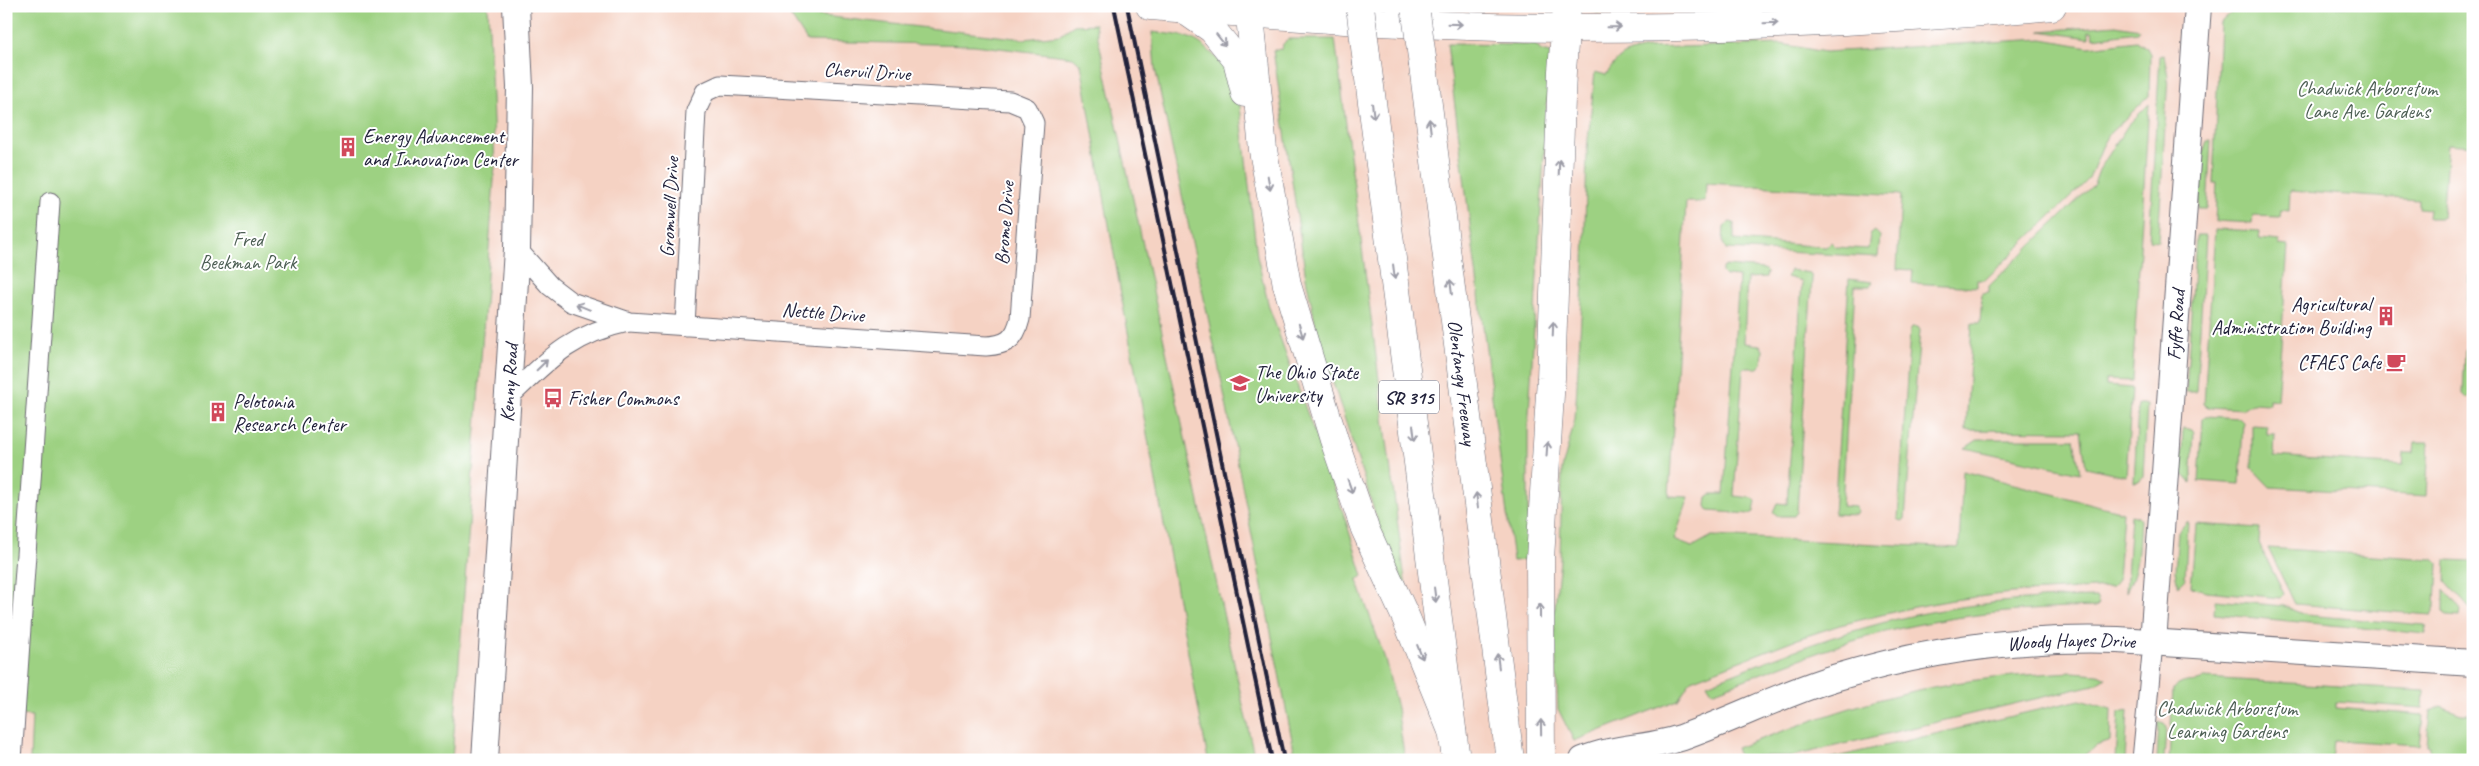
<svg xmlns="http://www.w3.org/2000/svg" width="2479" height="766" font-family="Caveat,sans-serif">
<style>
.built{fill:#f5d2c3}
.green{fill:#9dd182;stroke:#607a5e}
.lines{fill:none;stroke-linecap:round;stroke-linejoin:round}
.street-casing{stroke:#6c6973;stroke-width:21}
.secondary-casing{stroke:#6c6973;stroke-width:28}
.primary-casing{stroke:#6c6973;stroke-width:29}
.highway-casing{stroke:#6c6973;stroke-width:29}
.street{stroke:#fff;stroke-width:19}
.secondary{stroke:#fff;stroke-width:26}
.primary{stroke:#fff;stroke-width:28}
.highway{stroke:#fff;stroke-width:28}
.rail{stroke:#22223b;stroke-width:4}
.highway-bridge-casing{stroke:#6c6973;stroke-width:29;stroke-linecap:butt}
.highway-bridge{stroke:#fff;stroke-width:28}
.oneway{stroke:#9c9ca7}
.labels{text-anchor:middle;stroke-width:4;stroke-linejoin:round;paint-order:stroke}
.shield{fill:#fff;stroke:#646476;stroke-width:1}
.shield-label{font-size:19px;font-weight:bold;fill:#22223b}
.street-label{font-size:20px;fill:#22223b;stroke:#fff}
.park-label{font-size:20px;fill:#4d5f54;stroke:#fff}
.poi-label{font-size:20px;fill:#22223b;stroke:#fff;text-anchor:start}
</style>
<rect width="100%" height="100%" fill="#fff"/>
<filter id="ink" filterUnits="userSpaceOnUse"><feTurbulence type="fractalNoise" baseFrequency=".02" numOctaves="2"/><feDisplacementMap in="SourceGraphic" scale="10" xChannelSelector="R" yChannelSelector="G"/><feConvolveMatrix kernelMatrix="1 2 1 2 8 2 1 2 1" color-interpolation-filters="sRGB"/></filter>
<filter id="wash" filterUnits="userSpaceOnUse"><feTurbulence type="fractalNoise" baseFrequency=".0096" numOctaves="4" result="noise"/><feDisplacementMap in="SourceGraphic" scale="20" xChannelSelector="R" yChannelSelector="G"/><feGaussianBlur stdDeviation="1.12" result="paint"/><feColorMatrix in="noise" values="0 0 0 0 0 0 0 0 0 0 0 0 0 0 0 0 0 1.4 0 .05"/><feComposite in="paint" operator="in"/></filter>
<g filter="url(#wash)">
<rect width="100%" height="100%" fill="#f4eddb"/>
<!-- built -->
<rect class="built" x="6" y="6" width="2467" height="754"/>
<!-- green -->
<g class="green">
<polygon points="6,6 488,6 495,166 452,760 30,760 32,716 6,714"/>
<polygon points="1586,6 1680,6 1675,11 1598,13 1590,10"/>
<polygon points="2260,6 2473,6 2473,146 2448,144 2442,218 2428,218 2429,209 2419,208 2419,200 2290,191 2289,211 2281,210 2280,217 2253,216 2252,223 2215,221 2217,183 2213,183 2220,23 2235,9"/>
<polygon points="788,12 1024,39 1059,35 1074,25 1095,24 1255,760 1208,760 1122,300 1081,64 1073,57 974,45 807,41"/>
<polygon points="2116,25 2139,29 2137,32 2093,38 2092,31 2089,31 2089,38 2040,31"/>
<path d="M1152 32C1185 36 1195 34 1218 60L1227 55 1237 80 1257 256 1269 307 1344 515 1363 576 1357 580 1385 659 1397 708 1405 760H1296L1222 383 1155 68Z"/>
<polygon points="1288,39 1335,39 1406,588 1384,541 1318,336 1306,278 1273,50 1282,49 1283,44"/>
<path d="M2042 39 2089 47 2137 41 2147 48 2150 54 2149 96 2110 133 2102 147 2089 179 1985 280H1977V287L1912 283 1913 270 1897 269 1901 195 1706 183 1705 202H1686L1669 496 1689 497 1674 540 1692 547 1712 536 1959 548 1963 471 2123 512 2118 580 2112 587 2011 593 1953 600 1914 607 1840 625 1794 640 1691 680 1678 700 1574 741 1558 709 1554 616 1560 560 1562 469 1575 419 1584 266 1587 150 1595 72 1606 75C1619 55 1625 52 1648 48L1781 44 1825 52Z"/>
<polygon points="1447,44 1536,45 1541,51 1550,53 1528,430 1528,560 1513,561"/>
<polygon points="2164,55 2168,76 2158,241 2149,240 2160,56"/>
<polygon points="2149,104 2132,381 2106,380 2106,386 2132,388 2126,476 2086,467 2081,431 1966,430 1972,323 1980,323 1982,293 1989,292 1989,286 2094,184 2099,170 2128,125"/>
<polygon points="2207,141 2211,141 2207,208 2198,208 2201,157"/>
<polygon points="1730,222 1734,223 1734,240 1826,247 1831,242 1836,247 1868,249 1870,235 1875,231 1880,236 1878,257 1726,249 1723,243 1724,226"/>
<polygon points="2215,229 2260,231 2259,239 2279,241 2279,245 2288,246 2277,400 2269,399 2269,404 2252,403 2243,409 2208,407 2204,404"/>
<polygon points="2196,236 2206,236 2196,392 2186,392"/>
<polygon points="1726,266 1764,269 1767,272 1766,277 1747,278 1744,343 1760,345 1763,350 1762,364 1758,368 1743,368 1734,496 1753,498 1756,501 1754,512 1750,514 1709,511 1706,506 1707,497 1711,494 1724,494 1739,277 1725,276 1722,273 1722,268"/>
<polygon points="1790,270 1810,273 1812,279 1797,512 1794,516 1778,516 1773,512 1777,503 1787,504 1802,281 1787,277"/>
<polygon points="2473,271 2473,325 2472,325 2467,320 2469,276"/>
<polygon points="1849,279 1873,282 1870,286 1855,286 1842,506 1856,507 1858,513 1856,515 1834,514"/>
<polygon points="1912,327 1918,327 1920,330 1905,519 1902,521 1898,519 1910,330"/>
<polygon points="2470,344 2473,345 2473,394 2468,399 2463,394 2465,350"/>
<polygon points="2138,405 2147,405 2143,476 2139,481 2134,482"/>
<polygon points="2206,416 2239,418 2243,422 2240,484 2199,481 2203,419"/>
<polygon points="2252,425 2267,426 2267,434 2275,434 2274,456 2403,465 2404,453 2414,453 2415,442 2429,442 2426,496 2270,487 2252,468"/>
<polygon points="2183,428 2192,430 2194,433 2191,483 2181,472"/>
<polygon points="1979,439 2074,439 2080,473 1965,448"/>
<path d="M2131 515 2138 517 2140 520C2138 546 2139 569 2126 592Z"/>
<polygon points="2188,521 2185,579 2178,586 2175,571 2178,531"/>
<polygon points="2196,524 2260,528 2259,544 2284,594 2281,598 2206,591 2191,587"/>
<polygon points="2268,548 2432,559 2438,563 2436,605 2431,615 2295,604"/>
<polygon points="2446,560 2473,561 2473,612 2445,581"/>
<polygon points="2444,589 2461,610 2460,617 2447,616 2444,612"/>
<path d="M2096 597 2099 604 2096 607C2022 609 1946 615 1874 635 1819 650 1766 672 1712 692L1707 684C1761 663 1815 641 1871 626 1944 605 2021 598 2096 597Z"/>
<polygon points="2215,600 2284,606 2306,615 2425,625 2426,634 2214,614"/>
<path d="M2072 672 2098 674 2106 678 2094 685 1793 756H1739L1736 748C1795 727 1853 704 1914 691 1966 679 2019 675 2072 672Z"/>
<path d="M2204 678 2424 691 2423 708 2336 702V708L2423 715 2420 745 2334 740 2332 760H2169L2173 689C2187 677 2195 685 2204 678Z"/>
<polygon points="2080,700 2111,709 2110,741 2096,746 2080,760 1824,760"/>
<polygon points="2440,706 2461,714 2473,714 2473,760 2429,760 2430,746 2427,745 2430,711"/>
<polygon points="2128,710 2125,760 2116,760 2119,712"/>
<polygon points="2159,721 2164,723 2166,728 2164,760 2157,760"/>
</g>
</g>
<g filter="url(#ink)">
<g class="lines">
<defs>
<g id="street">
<path d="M517 249 550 286 571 302 629 322 986 346C1006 345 1015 340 1020 319L1034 123 1027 108 1010 101 720 85 705 92 696 111 685 326"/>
<path d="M507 399C548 360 571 334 628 322"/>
<polyline points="12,760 50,202"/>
<polyline points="2142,760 2153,643"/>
</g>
<g id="secondary">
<path id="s1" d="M2153 643 2198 6"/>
<path id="s2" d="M485 760 517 249 520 87 516 6"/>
<path id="s3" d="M1583 760C1616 746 1653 749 1686 736 1736 718 1784 693 1834 678 1925 650 2023 637 2118 640L2473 663"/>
</g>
<path id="primary" d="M1150 6C1288 16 1428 28 1567 28 1729 28 1891 21 2052 6"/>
<g id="highway">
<polyline points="1249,6 1263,150 1287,285 1334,440 1365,529 1406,618 1452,731"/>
<polyline points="1183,9 1212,29 1237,60 1245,93"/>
<polyline points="1367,63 1456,760"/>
<path id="s4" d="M1423 65 1510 760"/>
<polyline points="1541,760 1540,559 1551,378 1562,71 1567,6"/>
</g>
</defs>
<!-- street casing -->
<use href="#street" class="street-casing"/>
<!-- secondary casing -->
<use href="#secondary" class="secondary-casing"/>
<!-- primary casing -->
<use href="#primary" class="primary-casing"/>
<!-- highway casing -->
<use href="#highway" class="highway-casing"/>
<!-- street -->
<use href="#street" class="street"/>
<!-- secondary -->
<use href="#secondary" class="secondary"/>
<!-- primary -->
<use href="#primary" class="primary"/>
<!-- highway -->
<use href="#highway" class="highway"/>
<!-- rail -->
<g class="rail">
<polyline points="1114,6 1272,760"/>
<polyline points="1127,6 1284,760"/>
</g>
<defs>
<g id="highway-bridge">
<polyline points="1360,6 1367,63"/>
<polyline points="1415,6 1423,65"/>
</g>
</defs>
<!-- highway-bridge casing -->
<use href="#highway-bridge" class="highway-bridge-casing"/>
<!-- highway-bridge -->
<use href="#highway-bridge" class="highway-bridge"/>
</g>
<!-- one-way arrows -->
<defs><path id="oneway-shaft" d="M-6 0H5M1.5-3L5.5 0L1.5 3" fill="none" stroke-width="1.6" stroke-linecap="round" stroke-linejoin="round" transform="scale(1.25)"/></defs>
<g class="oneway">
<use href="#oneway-shaft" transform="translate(1771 23) rotate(-2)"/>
<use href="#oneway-shaft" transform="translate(1455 24) rotate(2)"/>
<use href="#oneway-shaft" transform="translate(1614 27) rotate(-1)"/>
<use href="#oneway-shaft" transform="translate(1221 40) rotate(51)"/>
<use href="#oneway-shaft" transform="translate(1373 111) rotate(83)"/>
<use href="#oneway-shaft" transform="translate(1430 126) rotate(-97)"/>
<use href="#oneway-shaft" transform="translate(1559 167) rotate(-88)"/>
<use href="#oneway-shaft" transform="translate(1269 183) rotate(80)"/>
<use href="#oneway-shaft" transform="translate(1394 272) rotate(83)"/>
<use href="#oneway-shaft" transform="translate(1451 287) rotate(-97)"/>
<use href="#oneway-shaft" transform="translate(583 307) rotate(-158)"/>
<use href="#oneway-shaft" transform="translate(1553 329) rotate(-88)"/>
<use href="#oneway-shaft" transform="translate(1301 331) rotate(73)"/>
<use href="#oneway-shaft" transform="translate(542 365) rotate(-44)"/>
<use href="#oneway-shaft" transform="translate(1414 433) rotate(83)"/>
<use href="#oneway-shaft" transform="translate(1547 449) rotate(-86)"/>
<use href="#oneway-shaft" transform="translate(1350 486) rotate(70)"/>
<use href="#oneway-shaft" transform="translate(1477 500) rotate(-97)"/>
<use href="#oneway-shaft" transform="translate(1435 595) rotate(83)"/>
<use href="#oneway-shaft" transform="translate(1540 611) rotate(-90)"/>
<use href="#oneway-shaft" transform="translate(1420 652) rotate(68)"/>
<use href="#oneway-shaft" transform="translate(1498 661) rotate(-97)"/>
<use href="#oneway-shaft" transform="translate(1541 727) rotate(-91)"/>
</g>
</g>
<!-- icons -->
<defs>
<symbol id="building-bare" viewBox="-9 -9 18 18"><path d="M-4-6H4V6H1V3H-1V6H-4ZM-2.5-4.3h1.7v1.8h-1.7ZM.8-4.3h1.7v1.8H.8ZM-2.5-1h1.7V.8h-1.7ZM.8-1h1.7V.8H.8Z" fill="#d1495b" stroke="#fff" stroke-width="2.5" paint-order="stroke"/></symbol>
<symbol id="cafe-bare" viewBox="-9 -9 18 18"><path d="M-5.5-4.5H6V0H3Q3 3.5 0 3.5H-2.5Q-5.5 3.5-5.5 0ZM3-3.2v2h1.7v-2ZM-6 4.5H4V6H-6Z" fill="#d1495b" stroke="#fff" stroke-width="2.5" paint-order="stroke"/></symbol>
<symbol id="university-bare" viewBox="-9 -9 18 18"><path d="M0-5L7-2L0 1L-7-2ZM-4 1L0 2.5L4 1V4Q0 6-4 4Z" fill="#d1495b" stroke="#fff" stroke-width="2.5" paint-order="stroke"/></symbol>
<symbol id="bus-bare" viewBox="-9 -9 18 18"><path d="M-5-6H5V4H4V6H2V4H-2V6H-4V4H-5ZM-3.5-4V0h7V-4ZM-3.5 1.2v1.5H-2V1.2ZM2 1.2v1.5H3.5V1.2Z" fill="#d1495b" stroke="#fff" stroke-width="2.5" paint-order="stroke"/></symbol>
</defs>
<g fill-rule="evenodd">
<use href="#building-bare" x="334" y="133" width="28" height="28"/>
<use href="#building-bare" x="2372" y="302" width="28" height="28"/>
<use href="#cafe-bare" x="2382" y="348" width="28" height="28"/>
<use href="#university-bare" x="1226" y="369" width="28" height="28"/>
<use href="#bus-bare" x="539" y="384" width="28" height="28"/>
<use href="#building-bare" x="204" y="398" width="28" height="28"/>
</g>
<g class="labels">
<!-- shield labels -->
<rect class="shield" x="1379" y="380.5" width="60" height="33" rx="4"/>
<g class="shield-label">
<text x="1409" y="404">SR 315</text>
</g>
<!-- street labels -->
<g class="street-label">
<text transform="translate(867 71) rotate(3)" y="7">Chervil Drive</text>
<text transform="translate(669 207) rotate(-87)" y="7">Gromwell Drive</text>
<text transform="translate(1004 223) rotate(-86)" y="7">Brome Drive</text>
<text transform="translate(823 312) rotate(4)" y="7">Nettle Drive</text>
<text dy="7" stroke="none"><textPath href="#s1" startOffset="319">Fyffe Road</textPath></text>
<text dy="7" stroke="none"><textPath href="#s2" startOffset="378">Kenny Road</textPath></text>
<text dy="7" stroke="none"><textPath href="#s4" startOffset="320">Olentangy Freeway</textPath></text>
<text dy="7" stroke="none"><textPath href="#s3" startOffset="506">Woody Hayes Drive</textPath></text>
</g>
<!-- park labels -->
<g class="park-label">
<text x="2367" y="95">Chadwick Arboretum<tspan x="2367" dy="23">Lane Ave. Gardens</tspan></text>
<text x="248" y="246">Fred<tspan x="248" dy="23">Beekman Park</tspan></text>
<text x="2227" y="715">Chadwick Arboretum<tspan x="2227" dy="23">Learning Gardens</tspan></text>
</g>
<!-- poi labels -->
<g class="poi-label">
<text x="363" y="143">Energy Advancement<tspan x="363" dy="23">and Innovation Center</tspan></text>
<text x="2371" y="311" text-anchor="end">Agricultural<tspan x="2371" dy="23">Administration Building</tspan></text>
<text x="2381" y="369" text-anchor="end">CFAES Cafe</text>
<text x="1255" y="379">The Ohio State<tspan x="1255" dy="23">University</tspan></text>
<text x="568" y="405">Fisher Commons</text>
<text x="233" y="408">Pelotonia<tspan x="233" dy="23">Research Center</tspan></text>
</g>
</g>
<!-- margin -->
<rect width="2479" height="766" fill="none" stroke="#fff" stroke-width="25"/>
</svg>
